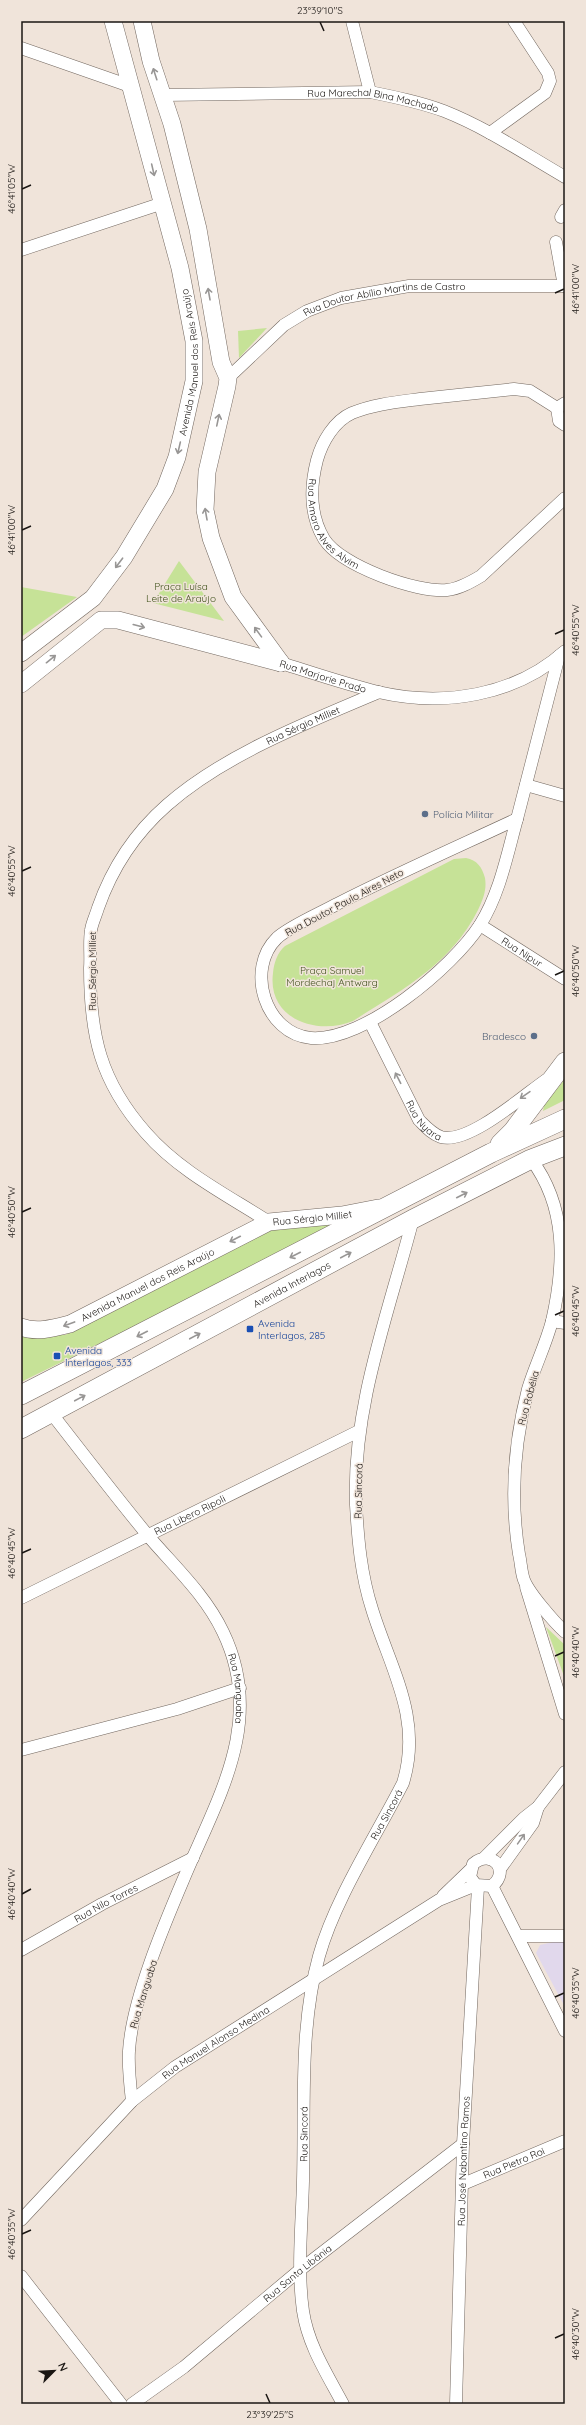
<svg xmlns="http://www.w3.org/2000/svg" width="586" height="2425" font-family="Quicksand,sans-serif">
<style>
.education{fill:#e1d8ec}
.green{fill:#c6e297}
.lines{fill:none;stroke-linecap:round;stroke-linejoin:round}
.street-casing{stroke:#72675f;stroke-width:13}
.secondary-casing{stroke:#72675f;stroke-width:18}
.primary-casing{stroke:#72675f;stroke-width:20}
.street{stroke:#fff;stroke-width:12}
.secondary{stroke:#fff;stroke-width:17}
.primary{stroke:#fff;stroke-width:19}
.oneway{stroke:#989695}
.ticks{fill:none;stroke:#1a1613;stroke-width:1.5}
.service-dot{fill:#5c6f8a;stroke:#f0e4da;stroke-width:1.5}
.transit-dot{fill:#1a4fb4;stroke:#f0e4da;stroke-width:1.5}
.labels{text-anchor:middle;stroke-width:3;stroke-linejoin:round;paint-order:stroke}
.street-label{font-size:10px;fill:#1a1613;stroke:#f0e4da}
.park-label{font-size:10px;fill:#43541f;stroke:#f0e4da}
.service-label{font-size:10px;fill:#4e5e75;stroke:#f0e4da;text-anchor:start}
.transit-label{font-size:10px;fill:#164399;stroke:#f0e4da;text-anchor:start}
.neatline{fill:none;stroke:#1a1613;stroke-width:1.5}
.ticks-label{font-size:10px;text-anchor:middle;fill:#1a1613}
</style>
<rect width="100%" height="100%" fill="#f0e4da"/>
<!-- education -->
<polygon class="education" points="553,1942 565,1942 565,2007 536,1953 540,1945"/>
<!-- green -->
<g class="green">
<polygon points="267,328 239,358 238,331"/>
<polygon points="179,561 224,621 153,603"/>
<polygon points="21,587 77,597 21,637"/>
<path d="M466 858C477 860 482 867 485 878 487 890 483 899 478 910 450 965 403 989 353 1021 317 1036 267 1019 273 973 274 963 277 953 285 946L454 859Z"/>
<polygon points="565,1079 565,1100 543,1111 544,1105"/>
<polygon points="361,1215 21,1382 21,1335 65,1335 270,1227"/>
<polygon points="546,1627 565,1645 565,1680 564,1676"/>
</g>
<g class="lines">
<defs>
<g id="street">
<polyline points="352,21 370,92"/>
<polyline points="21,48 130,86"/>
<path id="s1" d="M163 95 370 92C395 97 420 102 444 111 487 128 525 154 565 177"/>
<polyline points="490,133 545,93 550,81 548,73 514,21"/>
<polyline points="561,217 565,210"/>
<polyline points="556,242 564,286"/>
<polyline points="21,250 163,203"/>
<path id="s2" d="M228 378 284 325 307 311 341 298 409 286H565"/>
<polyline points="565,403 557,408 559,421 565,425"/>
<path id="s3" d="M557 408 530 391 514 389C483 392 451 396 420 399 397 402 374 404 352 413 334 421 322 442 317 460 310 487 309 514 324 539 341 566 417 593 447 590 459 589 471 582 481 576L565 498"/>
<path id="s4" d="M281 663C313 673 345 684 378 692 443 707 515 696 565 651"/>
<polyline points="526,785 565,796"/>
<path d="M517 819C507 855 500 893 480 925 453 967 364 1042 311 1038 265 1034 245 969 277 938 290 926 321 913 337 904 396 874 457 847 517 819Z"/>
<polyline points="517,819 559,656"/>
<path id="s5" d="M480 925 565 979"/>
<path id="s6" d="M370 1022 419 1120C426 1127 432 1134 441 1137 468 1145 524 1095 546 1080"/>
<path d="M531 1159C567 1207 565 1264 552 1321 546 1344 535 1366 528 1389 514 1443 510 1499 519 1554 521 1562 521 1572 524 1580 529 1593 554 1622 565 1632"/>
<path id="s7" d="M269 1222C227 1195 179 1171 146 1133 100 1081 90 1035 90 968 91 956 89 942 91 930 92 923 96 915 98 908 112 868 135 833 167 805 225 754 309 722 379 692"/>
<polyline points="552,1321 565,1323"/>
<path id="s8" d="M52 1414C84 1455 116 1497 150 1538 176 1568 206 1596 223 1632 266 1721 218 1797 184 1878 164 1925 132 2000 129 2051 128 2067 130 2084 132 2101"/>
<polyline points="526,1587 565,1714"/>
<path id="s9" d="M21 1598 359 1431"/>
<polyline points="21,1750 177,1709 240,1688"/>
<polyline points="485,1857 524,1818 538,1807 565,1772"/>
<polyline points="500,1869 533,1823 538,1807"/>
<polyline points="492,1886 565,2031"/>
<polyline points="443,1896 470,1870"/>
<polyline points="519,1936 565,1936"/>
<path id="s10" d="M21 1950 102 1904 193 1858"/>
<path id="s11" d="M463 2184 565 2141"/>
<path id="s12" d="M21 2220 132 2101 175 2067 439 1900 476 1885 492 1886C511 1871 492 1848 473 1864L470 1877 476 1885"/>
<polyline points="21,2276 121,2404"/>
<path id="s13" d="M132 2404 184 2367 301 2269 463 2144"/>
<path id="s14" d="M343 2404C327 2374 308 2345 303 2311 297 2269 302 2223 303 2181 305 2107 299 2028 319 1956 335 1899 376 1836 403 1783 423 1718 390 1668 372 1609 361 1575 358 1540 356 1505 352 1407 389 1312 413 1219"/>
<path id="s15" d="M456 2404 463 2144 478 1887"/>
</g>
<g id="secondary">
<polyline points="142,21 151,61 172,124 198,229 221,362 228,378 227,386 207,472 205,510 211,538 233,597 281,663"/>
<path id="s16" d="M21 653 93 598 124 557 165 489 177 457 194 381V341L180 268 113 21"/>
<polyline points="21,684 101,620 118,620 281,663"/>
<path id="s17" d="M21 1327C37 1333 54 1328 70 1324L269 1222 342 1215 378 1208"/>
</g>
<g id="primary">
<polyline points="500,1144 513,1131 565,1062"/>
<polyline points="21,1395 491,1153 565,1119"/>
<path id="s18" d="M21 1429 413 1219 531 1159 565 1146"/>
</g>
</defs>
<!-- street casing -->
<use href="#street" class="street-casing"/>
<!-- secondary casing -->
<use href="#secondary" class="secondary-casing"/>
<!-- primary casing -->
<use href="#primary" class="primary-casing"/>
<!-- street -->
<use href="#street" class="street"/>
<!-- secondary -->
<use href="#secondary" class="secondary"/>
<!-- primary -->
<use href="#primary" class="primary"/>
</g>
<!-- one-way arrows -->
<defs><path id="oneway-shaft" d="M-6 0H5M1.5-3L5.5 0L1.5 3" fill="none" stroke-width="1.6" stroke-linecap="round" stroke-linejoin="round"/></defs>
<g class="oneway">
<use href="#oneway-shaft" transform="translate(155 74) rotate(-108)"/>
<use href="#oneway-shaft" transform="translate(153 170) rotate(77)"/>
<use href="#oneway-shaft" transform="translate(209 294) rotate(-100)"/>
<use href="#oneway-shaft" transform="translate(218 420) rotate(-78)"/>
<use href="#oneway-shaft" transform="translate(179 448) rotate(103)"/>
<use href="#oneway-shaft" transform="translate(206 514) rotate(-100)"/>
<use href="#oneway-shaft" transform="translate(119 563) rotate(127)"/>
<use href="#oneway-shaft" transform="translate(139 626) rotate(15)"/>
<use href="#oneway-shaft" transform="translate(258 632) rotate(-126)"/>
<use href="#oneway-shaft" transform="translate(51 659) rotate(-39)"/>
<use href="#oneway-shaft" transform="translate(398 1078) rotate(-117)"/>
<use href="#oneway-shaft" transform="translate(525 1095) rotate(145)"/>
<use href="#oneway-shaft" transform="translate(462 1195) rotate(-27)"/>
<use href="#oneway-shaft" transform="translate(235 1239) rotate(153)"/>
<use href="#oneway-shaft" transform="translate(295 1255) rotate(153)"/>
<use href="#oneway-shaft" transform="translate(346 1255) rotate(-28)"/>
<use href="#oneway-shaft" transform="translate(69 1324) rotate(160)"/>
<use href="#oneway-shaft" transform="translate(142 1334) rotate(153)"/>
<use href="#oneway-shaft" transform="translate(195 1336) rotate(-28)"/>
<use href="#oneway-shaft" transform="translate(80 1398) rotate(-28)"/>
<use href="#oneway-shaft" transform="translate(521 1839) rotate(-55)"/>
</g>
<!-- ticks -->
<path class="ticks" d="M320 22 324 31M22 189 31 185M555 293 564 289M22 530 31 526M555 634 564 630M22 871 31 867M555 975 564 971M22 1212 31 1208M555 1315 564 1311M22 1553 31 1549M555 1656 564 1652M22 1894 31 1889M555 1997 564 1993M22 2234 31 2230M555 2338 564 2334M266 2394 270 2403"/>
<!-- markers -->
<g class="service-dot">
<circle cx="425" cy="814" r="4"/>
<circle cx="534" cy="1036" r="4"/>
</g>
<g class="transit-dot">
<rect x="246" y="1325" width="8" height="8" rx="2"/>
<rect x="53" y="1352" width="8" height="8" rx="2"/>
</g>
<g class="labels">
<!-- street labels -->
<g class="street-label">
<text dy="4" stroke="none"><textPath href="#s1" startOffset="211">Rua Marechal Bina Machado</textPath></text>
<text dy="4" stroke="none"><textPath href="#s2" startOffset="183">Rua Doutor Abílio Martins de Castro</textPath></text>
<text dy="4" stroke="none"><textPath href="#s16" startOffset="352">Avenida Manuel dos Reis Araújo</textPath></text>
<text dy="4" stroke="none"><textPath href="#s3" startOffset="345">Rua Amaro Alves Alvim</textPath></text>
<text dy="4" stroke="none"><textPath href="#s4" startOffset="44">Rua Marjorie Prado</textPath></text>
<text dy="4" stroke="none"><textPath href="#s7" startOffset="676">Rua Sérgio Milliet</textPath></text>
<text transform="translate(344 902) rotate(-28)" y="4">Rua Doutor Paulo Aires Neto</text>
<text dy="4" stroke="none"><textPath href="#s5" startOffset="50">Rua Nipur</textPath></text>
<text transform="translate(92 971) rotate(-90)" y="4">Rua Sérgio Milliet</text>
<text dy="4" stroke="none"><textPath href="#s6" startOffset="113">Rua Nyara</textPath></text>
<text dy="4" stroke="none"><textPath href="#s17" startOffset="317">Rua Sérgio Milliet</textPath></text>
<text dy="4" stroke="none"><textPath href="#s17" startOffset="137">Avenida Manuel dos Reis Araújo</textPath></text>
<text dy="4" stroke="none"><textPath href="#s18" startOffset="307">Avenida Interlagos</textPath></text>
<text transform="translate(528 1398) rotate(-75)" y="4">Rua Robélia</text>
<text transform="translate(358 1491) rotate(-89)" y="4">Rua Sincorá</text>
<text dy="4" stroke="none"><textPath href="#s9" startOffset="188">Rua Libero Ripoli</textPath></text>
<text dy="4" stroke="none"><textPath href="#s8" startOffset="336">Rua Manguaba</textPath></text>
<text dy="4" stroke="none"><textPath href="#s14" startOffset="615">Rua Sincorá</textPath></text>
<text dy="4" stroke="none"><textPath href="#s10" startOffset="97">Rua Nilo Torres</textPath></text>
<text transform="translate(143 1994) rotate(-73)" y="4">Rua Manguaba</text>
<text dy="4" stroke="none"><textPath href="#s12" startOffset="265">Rua Manuel Alonso Medina</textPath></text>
<text dy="4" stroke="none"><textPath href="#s14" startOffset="279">Rua Sincorá</textPath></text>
<text dy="4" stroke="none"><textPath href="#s15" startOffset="243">Rua José Nabantino Ramos</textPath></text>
<text dy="4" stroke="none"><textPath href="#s11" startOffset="55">Rua Pietro Roi</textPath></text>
<text dy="4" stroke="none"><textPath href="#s13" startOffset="211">Rua Santa Libânia</textPath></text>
</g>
<!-- park labels -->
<g class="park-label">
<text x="181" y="590">Praça Luísa<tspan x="181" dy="12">Leite de Araújo</tspan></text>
<text x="332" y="974">Praça Samuel<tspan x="332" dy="12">Mordechaj Antwarg</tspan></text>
</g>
<!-- service labels -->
<g class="service-label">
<text x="433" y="818">Polícia Militar</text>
<text x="526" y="1040" text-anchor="end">Bradesco</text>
</g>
<!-- transit labels -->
<g class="transit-label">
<text x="258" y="1327">Avenida<tspan x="258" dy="12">Interlagos, 285</tspan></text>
<text x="65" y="1354">Avenida<tspan x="65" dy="12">Interlagos, 333</tspan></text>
</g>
</g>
<!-- border -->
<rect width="586" height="2425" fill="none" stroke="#f0e4da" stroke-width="44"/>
<!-- north arrow -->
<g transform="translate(54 2371) rotate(66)" stroke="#f0e4da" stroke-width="3" paint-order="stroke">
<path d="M0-3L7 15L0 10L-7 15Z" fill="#1a1613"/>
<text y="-6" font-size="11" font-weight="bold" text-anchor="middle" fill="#1a1613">N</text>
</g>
<rect x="22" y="22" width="542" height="2381" class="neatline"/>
<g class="ticks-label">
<text x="320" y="14">23°39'10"S</text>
<text transform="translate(11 189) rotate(-90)" y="4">46°41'05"W</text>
<text transform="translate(575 289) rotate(-90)" y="4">46°41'00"W</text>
<text transform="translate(11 530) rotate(-90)" y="4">46°41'00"W</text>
<text transform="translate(575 630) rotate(-90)" y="4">46°40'55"W</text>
<text transform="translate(11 871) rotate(-90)" y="4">46°40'55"W</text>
<text transform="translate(575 971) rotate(-90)" y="4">46°40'50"W</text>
<text transform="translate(11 1212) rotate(-90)" y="4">46°40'50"W</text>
<text transform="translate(575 1311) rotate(-90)" y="4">46°40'45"W</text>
<text transform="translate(11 1553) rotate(-90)" y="4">46°40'45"W</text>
<text transform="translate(575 1652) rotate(-90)" y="4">46°40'40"W</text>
<text transform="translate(11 1894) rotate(-90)" y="4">46°40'40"W</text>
<text transform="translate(575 1993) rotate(-90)" y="4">46°40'35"W</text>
<text transform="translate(11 2234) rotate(-90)" y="4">46°40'35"W</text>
<text transform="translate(575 2334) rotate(-90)" y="4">46°40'30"W</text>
<text x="270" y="2418">23°39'25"S</text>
</g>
</svg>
